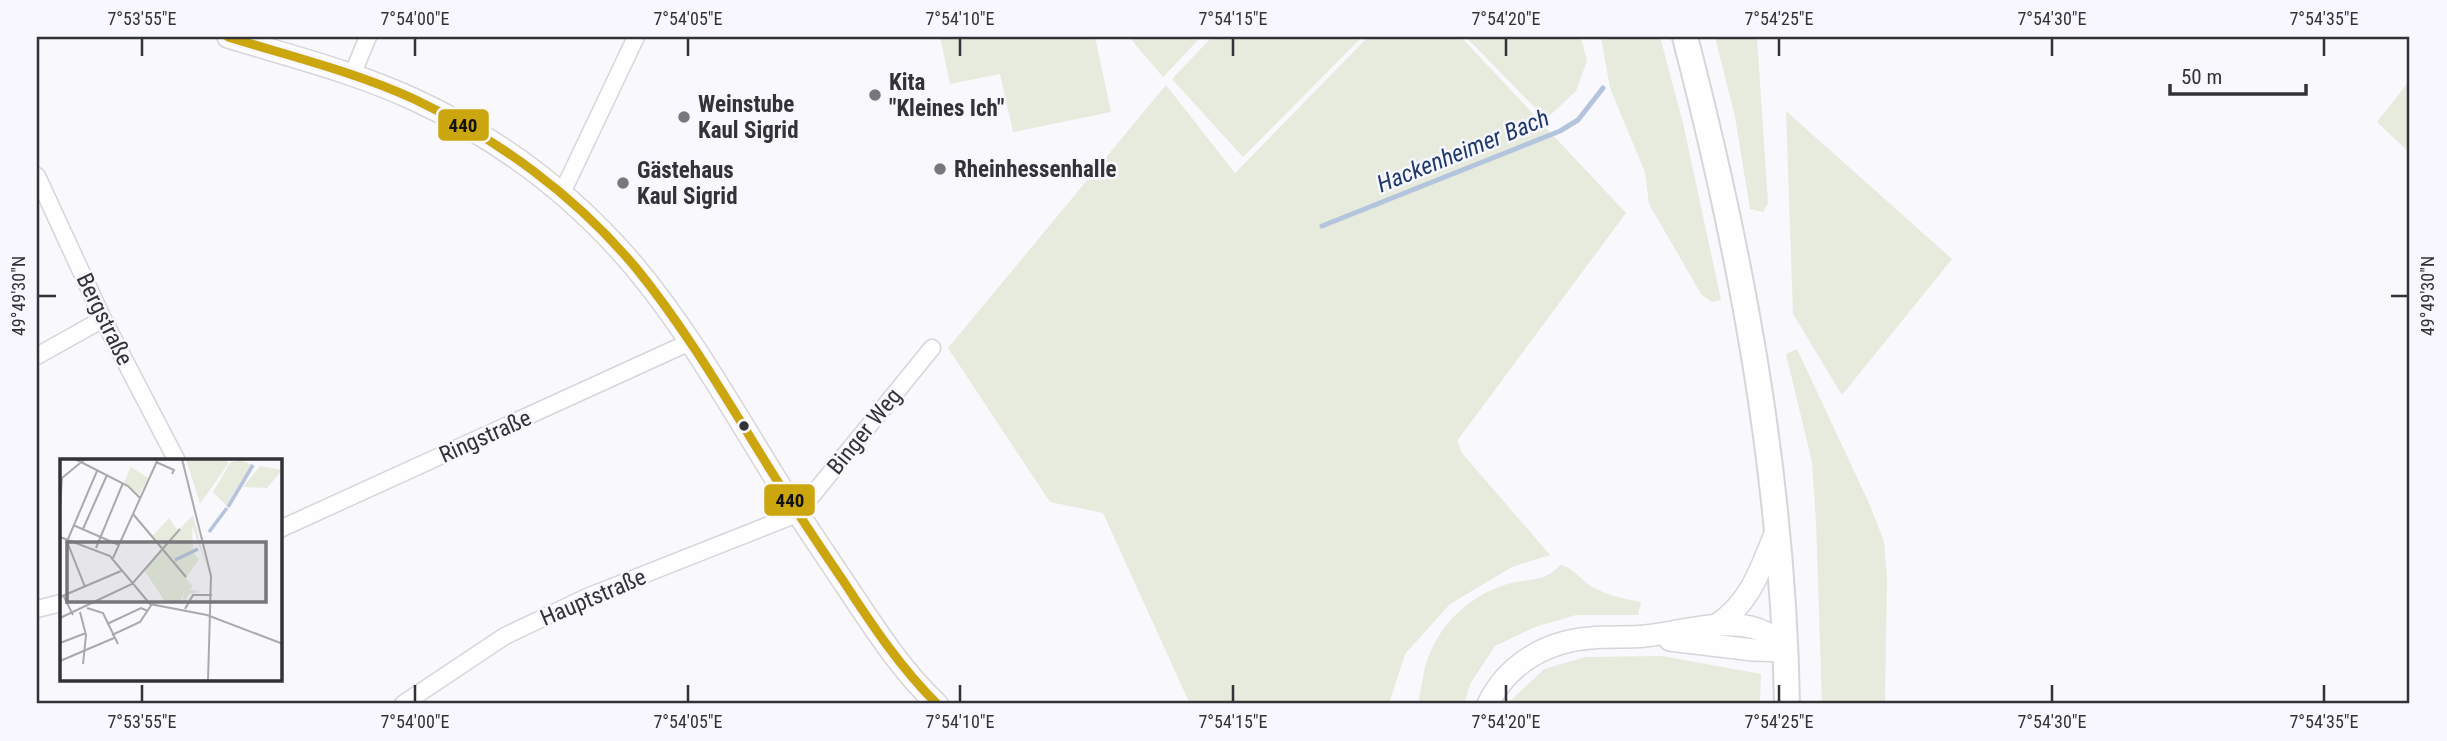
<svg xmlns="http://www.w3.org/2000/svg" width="2447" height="741" font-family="'Roboto Condensed',sans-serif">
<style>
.green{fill:#e6ebdd}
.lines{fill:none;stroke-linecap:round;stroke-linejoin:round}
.stream{stroke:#b4c4dd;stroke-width:5}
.street-casing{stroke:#d6d5d9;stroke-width:19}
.secondary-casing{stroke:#d6d5d9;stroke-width:24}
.primary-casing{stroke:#d6d5d9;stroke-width:28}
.street{stroke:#fefeff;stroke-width:16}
.secondary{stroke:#fefeff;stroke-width:21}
.primary{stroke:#fefeff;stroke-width:24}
.bus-1-casing{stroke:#f8f6ff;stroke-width:14}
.bus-1{stroke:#cca60e;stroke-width:9}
.ticks{fill:none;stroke:#333236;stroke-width:2.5}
.poi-dot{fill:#78777c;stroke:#f8f6ff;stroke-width:2.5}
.bus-dot{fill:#333236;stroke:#f8f6ff;stroke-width:2.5}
.labels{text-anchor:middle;stroke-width:5;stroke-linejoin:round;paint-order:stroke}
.poi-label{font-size:23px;font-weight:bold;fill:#333236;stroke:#f8f6ff;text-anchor:start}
.street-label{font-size:23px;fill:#333236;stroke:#f8f6ff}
.water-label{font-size:24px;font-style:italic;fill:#1e3b68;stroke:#f8f6ff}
.inset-river{fill:none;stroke:#b4c4dd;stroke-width:3.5}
.inset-road{fill:none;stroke:#aaa9ad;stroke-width:2}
.view{fill:#78777c;fill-opacity:0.15;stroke:#78777c;stroke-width:3.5}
.inset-edge{fill:none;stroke:#333236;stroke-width:3.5}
.line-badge{stroke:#f8f6ff;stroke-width:2.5}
.pale-badge-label{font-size:19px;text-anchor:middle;font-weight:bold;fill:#111}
.neatline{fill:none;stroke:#333236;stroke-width:2.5}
.ticks-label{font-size:18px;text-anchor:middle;fill:#333236}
</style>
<rect width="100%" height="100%" fill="#f9f8fd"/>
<!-- green -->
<g class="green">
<polygon points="940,37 1095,37 1111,112 1013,132 1000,74 950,84"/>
<polygon points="1129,37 1201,37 1163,77"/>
<polygon points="1212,37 1362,37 1243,157 1172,79"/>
<polygon points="1368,37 1461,37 1626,213 1457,441 1462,453 1550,555 1512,567 1450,604 1405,654 1389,704 1190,704 1103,513 1050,502 948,348 1166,85 1235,173"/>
<polygon points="1466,37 1581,37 1587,61 1576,91 1546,119"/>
<polygon points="1601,37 1660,37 1683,123 1721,300 1712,302 1701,294 1649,204 1645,172 1610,88"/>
<polygon points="1715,37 1757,37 1768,203 1763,212 1750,209 1735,117"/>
<polygon points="2410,80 2410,153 2377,122"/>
<polygon points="1786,111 1952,259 1842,395 1793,314"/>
<polygon points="1797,349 1868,501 1884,541 1887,578 1885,704 1822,704 1816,522 1812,462 1786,354"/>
<path d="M1560 565C1573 567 1581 580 1592 587 1607 595 1624 599 1641 602L1638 615H1576L1535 627 1495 646 1470 684 1464 704H1418C1421 692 1422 679 1425 667 1437 625 1470 594 1511 583 1532 578 1545 582 1560 565Z"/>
<polygon points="1662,656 1761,674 1760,704 1507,704 1544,669 1585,657"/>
</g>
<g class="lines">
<!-- stream -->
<polyline class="stream" points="1322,226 1560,131 1578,120 1603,88"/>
<defs>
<g id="street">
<polyline points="352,75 368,37"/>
<polyline points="37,176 103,319 177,461"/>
<polyline points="562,193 636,37"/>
<polyline points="37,356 103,319"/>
<polyline points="280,529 690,342"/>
<polyline points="37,609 61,603"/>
<polyline points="403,704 505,636 587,597 797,514 932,348"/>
</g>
<g id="secondary">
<path d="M228 37C290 56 354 72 413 99 498 138 574 195 634 266 686 328 727 400 769 468 794 509 821 548 847 587 875 629 901 670 937 704"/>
<path d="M1715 626C1752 602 1761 567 1777 529"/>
<polyline points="1670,640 1753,650 1786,651"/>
<path d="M1488 704C1507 664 1547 641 1591 638 1609 636 1627 638 1645 636 1679 633 1735 614 1766 633 1774 637 1780 644 1786 651"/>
</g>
<path id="primary" d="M1685 37C1742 257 1783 476 1787 704"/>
</defs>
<!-- street casing -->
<use href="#street" class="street-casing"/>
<!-- secondary casing -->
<use href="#secondary" class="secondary-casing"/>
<!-- primary casing -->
<use href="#primary" class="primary-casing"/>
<!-- street -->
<use href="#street" class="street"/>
<!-- secondary -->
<use href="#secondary" class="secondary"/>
<!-- primary -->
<use href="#primary" class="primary"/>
<defs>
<path id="bus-1" d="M228 37C290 56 355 72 414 99 498 139 576 196 636 268 684 327 723 393 763 458 789 500 816 541 844 582 872 625 900 667 937 704"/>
</defs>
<!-- bus-1 casing -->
<use href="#bus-1" class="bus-1-casing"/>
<!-- bus-1 -->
<use href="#bus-1" class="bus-1"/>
</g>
<!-- ticks -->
<path class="ticks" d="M142 38V56M415 38V56M688 38V56M960 38V56M1233 38V56M1506 38V56M1779 38V56M2052 38V56M2324 38V56M38 296H56M2391 296H2408M142 685V702M415 685V702M688 685V702M960 685V702M1233 685V702M1506 685V702M1779 685V702M2052 685V702M2324 685V702"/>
<!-- markers -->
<g class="poi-dot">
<circle cx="875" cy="95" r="7"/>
<circle cx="684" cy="117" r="7"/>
<circle cx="940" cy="169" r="7"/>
<circle cx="623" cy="183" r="7"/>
</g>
<circle class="bus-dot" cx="744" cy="426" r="6"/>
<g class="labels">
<!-- poi labels -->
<g class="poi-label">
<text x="889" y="90">Kita<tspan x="889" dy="26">"Kleines Ich"</tspan></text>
<text x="698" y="112">Weinstube<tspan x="698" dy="26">Kaul Sigrid</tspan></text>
<text x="954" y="177">Rheinhessenhalle</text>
<text x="637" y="178">Gästehaus<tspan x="637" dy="26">Kaul Sigrid</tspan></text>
</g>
<!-- street labels -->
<g class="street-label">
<text transform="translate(105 319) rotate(64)" y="8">Bergstraße</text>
<text transform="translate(864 431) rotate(-51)" y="8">Binger Weg</text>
<text transform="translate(485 436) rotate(-24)" y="8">Ringstraße</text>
<text transform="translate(593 597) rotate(-23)" y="8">Hauptstraße</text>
</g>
<!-- water labels -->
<g class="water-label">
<text transform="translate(1463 151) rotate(-22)" y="8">Hackenheimer Bach</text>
</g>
</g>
<!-- overview -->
<g transform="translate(60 459)">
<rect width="222" height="222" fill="#f9f8fd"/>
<path d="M126 0H166L168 5 140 45ZM179 0 192 6 167 47 153 33 170 4ZM200 7 222 11 207 29 183 28ZM71 8 88 19 79 36 64 23ZM133 56 146 107 132 66 133 93 139 100 126 119 133 128 129 130 140 133 129 135 122 147 124 133 120 144H106L84 111 102 90 92 77 109 59 118 72Z" fill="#e6ebdd"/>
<path class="inset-river" d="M168 48 193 6M149 73 167 49M115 101 138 90"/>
<path class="inset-road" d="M15 0 68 27 80 39M122 0 151 117 148 222M96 3 114 11 112 15M0 50 2 19 25 0M73 55 126 118M13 66 59 86M23 70 47 16M0 78 50 97 90 145 147 156 223 185M6 80 25 128M8 80 37 12M36 89 63 24M53 99 98 0M3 136 13 156M0 138 61 112M27 149 43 154 58 185M125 150 133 136H152M20 153 26 176 23 205M0 159 72 125 120 70M47 165 81 149 88 152M52 176 80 163 92 145M0 184 26 174M0 202 54 179"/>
<path class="view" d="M7 83H206V143H7Z"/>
<rect width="222" height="222" class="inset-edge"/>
</g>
<g class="line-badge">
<rect x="437" y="108" width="53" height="34" rx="7" fill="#cca60e"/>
<rect x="763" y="483" width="53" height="34" rx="7" fill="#cca60e"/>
</g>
<g class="pale-badge-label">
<text x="463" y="132">440</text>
<text x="790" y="507">440</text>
</g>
<!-- border -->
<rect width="2447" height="741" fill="none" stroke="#f8f6ff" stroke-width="77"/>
<!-- scale -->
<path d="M2170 84v10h136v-10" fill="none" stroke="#333236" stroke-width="3.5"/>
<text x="2181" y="84" font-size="21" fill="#333236" stroke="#f8f6ff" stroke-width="5" paint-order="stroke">50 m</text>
<rect x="38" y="38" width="2370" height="664" class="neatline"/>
<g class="ticks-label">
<text x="142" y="25">7°53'55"E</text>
<text x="415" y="25">7°54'00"E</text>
<text x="688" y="25">7°54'05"E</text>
<text x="960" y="25">7°54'10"E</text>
<text x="1233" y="25">7°54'15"E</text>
<text x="1506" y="25">7°54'20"E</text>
<text x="1779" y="25">7°54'25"E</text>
<text x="2052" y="25">7°54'30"E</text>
<text x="2324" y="25">7°54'35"E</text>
<text transform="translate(19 296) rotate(-90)" y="6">49°49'30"N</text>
<text transform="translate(2428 296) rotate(-90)" y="6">49°49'30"N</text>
<text x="142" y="728">7°53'55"E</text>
<text x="415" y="728">7°54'00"E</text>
<text x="688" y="728">7°54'05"E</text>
<text x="960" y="728">7°54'10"E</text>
<text x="1233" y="728">7°54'15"E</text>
<text x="1506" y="728">7°54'20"E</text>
<text x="1779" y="728">7°54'25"E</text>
<text x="2052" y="728">7°54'30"E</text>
<text x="2324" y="728">7°54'35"E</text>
</g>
</svg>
